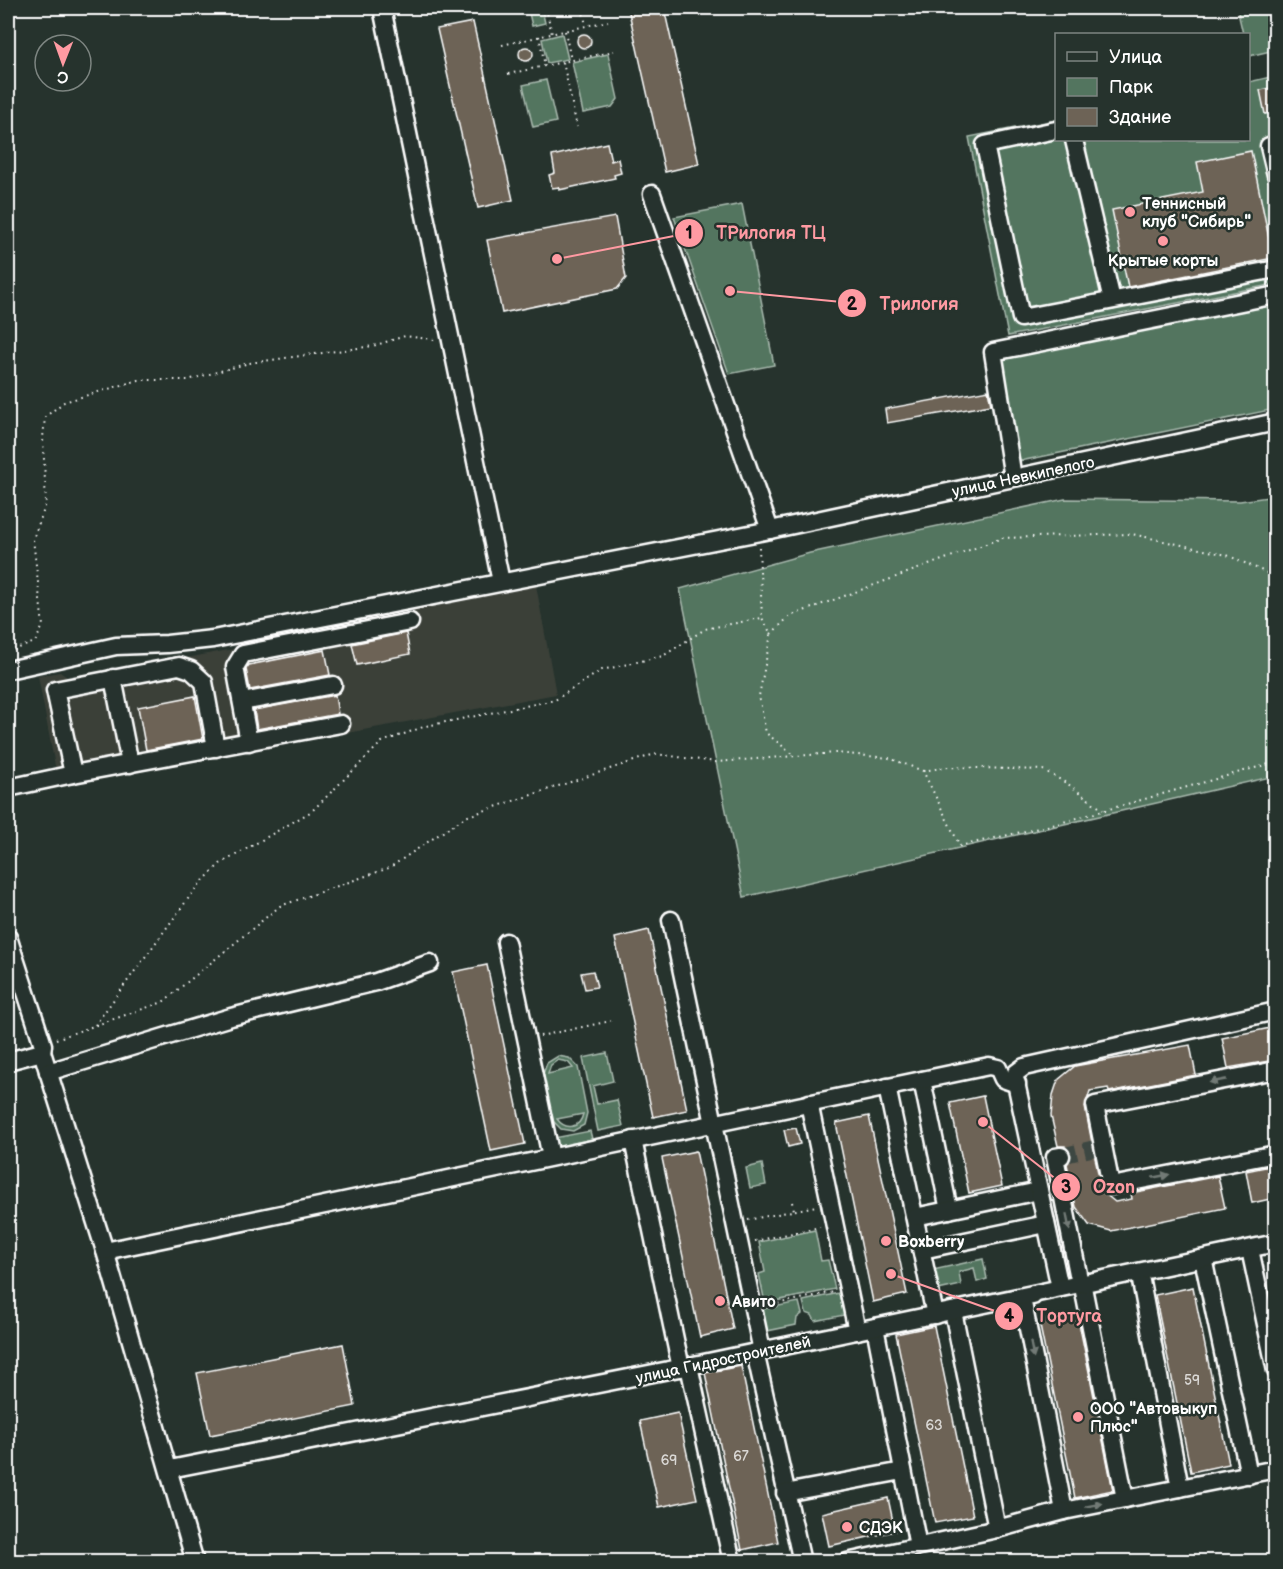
<svg xmlns="http://www.w3.org/2000/svg" width="1283" height="1569" font-family="'Balsamiq Sans',sans-serif">
<style>
.built{fill:#3b4139}
.green{fill:#53755f;stroke:#a9baaf;stroke-width:1.5;fill-rule:evenodd}
.building{fill:#6d6356;stroke:#fff;stroke-width:1.5}
.lines{fill:none;stroke-linecap:round;stroke-linejoin:round}
.minor-tunnel{stroke:#3c4742;stroke-width:16;stroke-dasharray:16 8;stroke-linecap:butt}
.minor-casing{stroke:#fff;stroke-width:21}
.path{stroke:#fff;stroke-width:2;stroke-dasharray:1.5 4.5;stroke-linecap:butt}
.minor{stroke:#26332d;stroke-width:16}
.oneway{fill:#727a76}
.poi-dot{fill:#ff9aa2;stroke:#26332d;stroke-width:2}
.labels{text-anchor:middle;stroke-width:5;stroke-linejoin:round;paint-order:stroke}
.number-label{font-size:14px;fill:#dad8d5}
.poi-label{font-size:16px;font-weight:bold;fill:#fff;stroke:#26332d;text-anchor:start}
.street-label{font-size:16px;fill:#fff;stroke:#26332d}
.leader{fill:none;stroke:#ff9aa2;stroke-width:2}
.callout-dot{fill:#ff9aa2;stroke:#26332d;stroke-width:2}
.mark-label{font-size:18px;text-anchor:middle;font-weight:bold;fill:#111}
.callout-label{font-size:18px;text-anchor:middle;font-weight:bold;fill:#ff9aa2;stroke:#26332d;stroke-width:5;stroke-linejoin:round;paint-order:stroke}
</style>
<rect width="100%" height="100%" fill="#26332d"/>
<filter id="ink" filterUnits="userSpaceOnUse"><feTurbulence type="fractalNoise" baseFrequency=".0167" numOctaves="2"/><feDisplacementMap in="SourceGraphic" scale="12" xChannelSelector="R" yChannelSelector="G"/><feConvolveMatrix kernelMatrix="1 2 1 2 8 2 1 2 1" color-interpolation-filters="sRGB"/></filter>
<g filter="url(#ink)">
<!-- built -->
<polygon class="built" points="536,585 556,694 59,787 38,676 60,672 71,680 413,615 412,608"/>
<!-- green -->
<g class="green">
<polygon points="1237,8 1275,8 1275,50 1249,56 1248,34 1243,34"/>
<polygon points="542,10 545,23 532,26 529,13"/>
<polygon points="562,34 568,59 547,63 542,39"/>
<polygon points="608,54 618,99 612,107 583,113 572,62"/>
<polygon points="1275,76 1275,284 1008,336 969,137 1056,120 1056,140 1248,140 1249,82"/>
<polygon points="546,80 556,122 533,127 523,85"/>
<polygon points="742,204 774,365 729,374 674,217"/>
<polygon points="1275,301 1275,409 1020,461 999,356"/>
<polygon points="1275,496 1275,776 744,897 680,589 810,553 1065,499 1240,501"/>
<polygon points="607,1053 613,1081 593,1086 597,1104 617,1100 623,1126 598,1131 583,1058"/>
<path d="M558 1056 569 1058 578 1067 587 1113 584 1125 573 1131 561 1129 553 1121 543 1074 547 1063ZM558 1060 568 1062 573 1068 548 1074 551 1065ZM583 1114C580 1128 566 1131 557 1119Z"/>
<polygon points="590,1131 592,1139 556,1147 554,1138"/>
<polygon points="762,1164 766,1185 750,1188 746,1168"/>
<polygon points="815,1230 821,1261 828,1260 835,1289 765,1303 759,1274 765,1272 759,1242"/>
<polygon points="983,1259 987,1279 977,1282 974,1268 959,1272 961,1285 938,1290 933,1270"/>
<polygon points="839,1293 844,1315 815,1321 812,1315 806,1313 803,1301"/>
<polygon points="799,1302 802,1314 797,1318 796,1325 767,1331 763,1309"/>
</g>
<!-- building -->
<g class="building">
<polygon points="628,8 664,8 699,164 665,172"/>
<polygon points="473,22 513,200 478,208 437,29"/>
<circle cx="584" cy="41" r="7"/>
<circle cx="526" cy="54" r="7"/>
<polygon points="1272,88 1275,112 1265,114 1260,90"/>
<polygon points="607,143 611,161 618,159 621,173 614,175 615,178 559,190 559,187 552,188 549,175 555,173 552,156"/>
<polygon points="1251,151 1273,258 1128,287 1112,210 1203,192 1197,162"/>
<polygon points="615,217 626,278 617,289 502,313 487,240"/>
<polygon points="988,390 991,405 887,423 885,409"/>
<polygon points="406,633 410,654 357,665 352,644"/>
<polygon points="325,650 330,675 250,690 246,669 249,665"/>
<polygon points="335,695 338,714 257,729 254,710"/>
<polygon points="195,696 203,739 146,750 138,707"/>
<polygon points="649,930 687,1110 653,1117 615,938"/>
<polygon points="487,965 525,1144 491,1151 453,972"/>
<polygon points="593,971 597,987 585,989 581,973"/>
<polygon points="1275,1027 1275,1060 1228,1068 1222,1038"/>
<polygon points="1190,1045 1196,1075 1109,1092 1108,1088 1090,1091 1085,1107 1101,1188 1104,1193 1115,1202 1132,1199 1131,1193 1218,1176 1225,1208 1111,1231 1089,1225 1076,1207 1067,1164 1071,1159 1071,1154 1065,1146 1058,1146 1051,1116 1053,1095 1058,1080 1075,1066"/>
<polygon points="983,1096 1002,1186 969,1193 950,1103"/>
<polygon points="869,1116 907,1294 873,1302 836,1123"/>
<polygon points="796,1128 800,1144 788,1147 784,1130"/>
<polygon points="696,1151 733,1329 700,1337 662,1158"/>
<polygon points="1275,1165 1275,1198 1252,1203 1246,1171"/>
<polygon points="1193,1287 1229,1464 1191,1472 1155,1295"/>
<polygon points="1077,1313 1113,1490 1075,1498 1039,1321"/>
<polygon points="934,1326 973,1516 935,1523 896,1334"/>
<polygon points="343,1344 355,1406 210,1435 197,1373"/>
<polygon points="741,1366 778,1542 742,1550 705,1373"/>
<polygon points="678,1413 697,1499 659,1507 640,1421"/>
<polygon points="888,1498 895,1531 829,1546 822,1513"/>
</g>
<g class="lines">
<!-- minor-tunnel -->
<polyline class="minor-tunnel" points="1061,1156 1095,1148"/>
<defs>
<g id="minor">
<polyline points="382,8 501,582"/>
<polyline points="1056,130 985,145 1021,318 1276,269"/>
<polyline points="1074,140 1112,300"/>
<polyline points="1269,146 1276,175"/>
<polyline points="652,194 770,530"/>
<polyline points="1013,478 993,352 1276,295"/>
<polyline points="8,670 116,646 167,644 213,639 770,530 1276,422"/>
<polyline points="113,678 130,764"/>
<polyline points="242,702 333,685"/>
<polyline points="249,742 235,667 243,654 410,622"/>
<polyline points="73,774 341,724"/>
<polyline points="8,788 73,774 55,690 179,666 191,670 204,682 216,748"/>
<polyline points="671,920 762,1351"/>
<polyline points="8,937 43,1045 42,1052"/>
<polyline points="506,942 551,1157"/>
<polyline points="8,1061 42,1052 105,1251 195,1562"/>
<polyline points="1276,1070 1095,1105 1111,1186 1276,1154"/>
<polyline points="48,1072 231,1017 376,982 430,963"/>
<polyline points="922,1080 949,1210"/>
<polyline points="887,1087 935,1315"/>
<polyline points="809,1103 857,1331"/>
<polyline points="633,1140 681,1368"/>
<polyline points="1061,1156 1055,1157 1080,1284"/>
<polyline points="915,1217 1039,1191"/>
<polyline points="922,1250 1046,1224"/>
<polyline points="105,1251 989,1066 998,1068 1003,1079 1017,1084"/>
<polyline points="1251,1254 1276,1371"/>
<polyline points="1204,1263 1249,1475"/>
<polyline points="1140,1276 1180,1488"/>
<polyline points="1083,1287 1125,1499"/>
<polyline points="1060,1288 1015,1078 1016,1073 1024,1067 1276,1011"/>
<polyline points="1033,1296 1022,1298 1064,1511 1276,1469"/>
<polyline points="953,1311 997,1529 1064,1511"/>
<polyline points="875,1327 918,1546"/>
<polyline points="755,1352 802,1562"/>
<polyline points="689,1366 732,1562"/>
<polyline points="170,1469 689,1366 1276,1243"/>
<polyline points="785,1493 903,1471"/>
<polyline points="847,1562 997,1529"/>
</g>
</defs>
<!-- minor casing -->
<use href="#minor" class="minor-casing"/>
<!-- path -->
<g class="path">
<polyline points="546,8 552,34"/>
<polyline points="582,8 586,25"/>
<polyline points="565,31 571,60"/>
<polyline points="539,36 545,66"/>
<polyline points="502,45 608,21"/>
<polyline points="563,62 577,127"/>
<polyline points="508,74 614,51"/>
<polyline points="759,547 762,618 771,634 759,696 766,733 794,755"/>
<polyline points="771,634 790,616 1002,538 1132,534 1227,555 1276,577"/>
<polyline points="8,652 35,642 43,626 33,539 46,504 43,438 45,417 64,402 139,380 188,380 249,363 373,346 405,336 435,340"/>
<polyline points="923,771 948,767 1043,770 1068,784 1103,810"/>
<polyline points="95,1025 196,888 220,864 312,811 382,742 426,726 555,700 602,670 663,656 705,629 762,618"/>
<polyline points="540,1036 611,1021"/>
<polyline points="56,1039 163,1002 280,906 389,868 465,817 655,754 716,762 836,753 889,758 923,771 960,846 1056,824 1276,762"/>
<polyline points="792,1202 794,1210"/>
<polyline points="748,1220 816,1206"/>
<polyline points="755,1241 820,1227"/>
<polyline points="766,1306 834,1292"/>
</g>
<!-- minor -->
<use href="#minor" class="minor"/>
</g>
<!-- one-way arrows -->
<defs><path id="oneway-solid" d="M-6-.8H1V-3.2L6.5 0L1 3.2V.8H-6Z" transform="scale(1.5)"/></defs>
<g class="oneway">
<use href="#oneway-solid" transform="translate(1218 1081) rotate(169)"/>
<use href="#oneway-solid" transform="translate(1161 1176) rotate(-11)"/>
<use href="#oneway-solid" transform="translate(1068 1222) rotate(79)"/>
<use href="#oneway-solid" transform="translate(1032 1350) rotate(79)"/>
<use href="#oneway-solid" transform="translate(1094 1505) rotate(-11)"/>
</g>
</g>
<!-- markers -->
<g class="poi-dot">
<circle cx="1130" cy="212" r="6"/>
<circle cx="1163" cy="241" r="6"/>
<circle cx="886" cy="1241" r="6"/>
<circle cx="720" cy="1301" r="6"/>
<circle cx="1078" cy="1417" r="6"/>
<circle cx="847" cy="1527" r="6"/>
</g>
<g class="labels">
<!-- number labels -->
<g class="number-label">
<text x="1192" y="1385">59</text>
<text x="934" y="1430">63</text>
<text x="741" y="1461">67</text>
<text x="669" y="1465">69</text>
</g>
<!-- poi labels -->
<g class="poi-label">
<text x="1142" y="209">Теннисный<tspan x="1142" dy="18">клуб "Сибирь"</tspan></text>
<text x="1163" y="266" text-anchor="middle">Крытые корты</text>
<text x="898" y="1247">Boxberry</text>
<text x="732" y="1307">Авито</text>
<text x="1090" y="1414">ООО "Автовыкуп<tspan x="1090" dy="18">Плюс"</tspan></text>
<text x="859" y="1533">СДЭК</text>
</g>
<!-- street labels -->
<g class="street-label">
<text transform="translate(1023 476) rotate(-12)" y="6">улица Невкипелого</text>
<text transform="translate(723 1359) rotate(-12)" y="6">улица Гидростроителей</text>
</g>
</g>
<!-- callouts -->
<path class="leader" d="M557 259L689 233M730 291L852 303M983 1122L1066 1187M891 1274L1009 1316"/>
<g class="callout-dot">
<circle cx="557" cy="259" r="6"/>
<circle cx="730" cy="291" r="6"/>
<circle cx="983" cy="1122" r="6"/>
<circle cx="891" cy="1274" r="6"/>
<circle cx="689" cy="233" r="15"/>
<circle cx="852" cy="303" r="15"/>
<circle cx="1066" cy="1187" r="15"/>
<circle cx="1009" cy="1316" r="15"/>
</g>
<g class="mark-label">
<text x="689" y="239">1</text>
<text x="852" y="310">2</text>
<text x="1066" y="1193">3</text>
<text x="1009" y="1322">4</text>
</g>
<g class="callout-label">
<text x="771" y="239">ТРилогия ТЦ</text>
<text x="919" y="310">Трилогия</text>
<text x="1114" y="1193">Ozon</text>
<text x="1069" y="1322">Тортуга</text>
</g>
<!-- margin -->
<rect width="1283" height="1569" fill="none" stroke="#26332d" stroke-width="30"/>
<rect x="15" y="15" width="1253" height="1539" fill="none" stroke="#fff" stroke-width="2" filter="url(#ink)"/>
<!-- legend -->
<rect x="1055" y="33" width="195" height="108" fill="#26332d" stroke="#7d8581" stroke-width="1.5"/>
<rect x="1067" y="52" width="30" height="9" fill="#26332d" stroke="#7d8581" stroke-width="1.5"/>
<text x="1109" y="63" font-size="18" fill="#ffffff">Улица</text>
<rect x="1067" y="78" width="30" height="18" fill="#53755f" stroke="#7d8581" stroke-width="1.5"/>
<text x="1109" y="93" font-size="18" fill="#ffffff">Парк</text>
<rect x="1067" y="108" width="30" height="18" fill="#6d6356" stroke="#7d8581" stroke-width="1.5"/>
<text x="1109" y="123" font-size="18" fill="#ffffff">Здание</text>
<!-- north arrow -->
<g transform="translate(63 63) rotate(181)"><circle r="28" fill="#26332d" stroke="#7d8581" stroke-width="1.5"/>
<path d="M0-4.5L10 22L0 15L-10 22Z" fill="#ff9aa2"/>
<text y="-9" font-size="16" font-weight="bold" text-anchor="middle" fill="#ffffff">С</text>
</g>
</svg>
